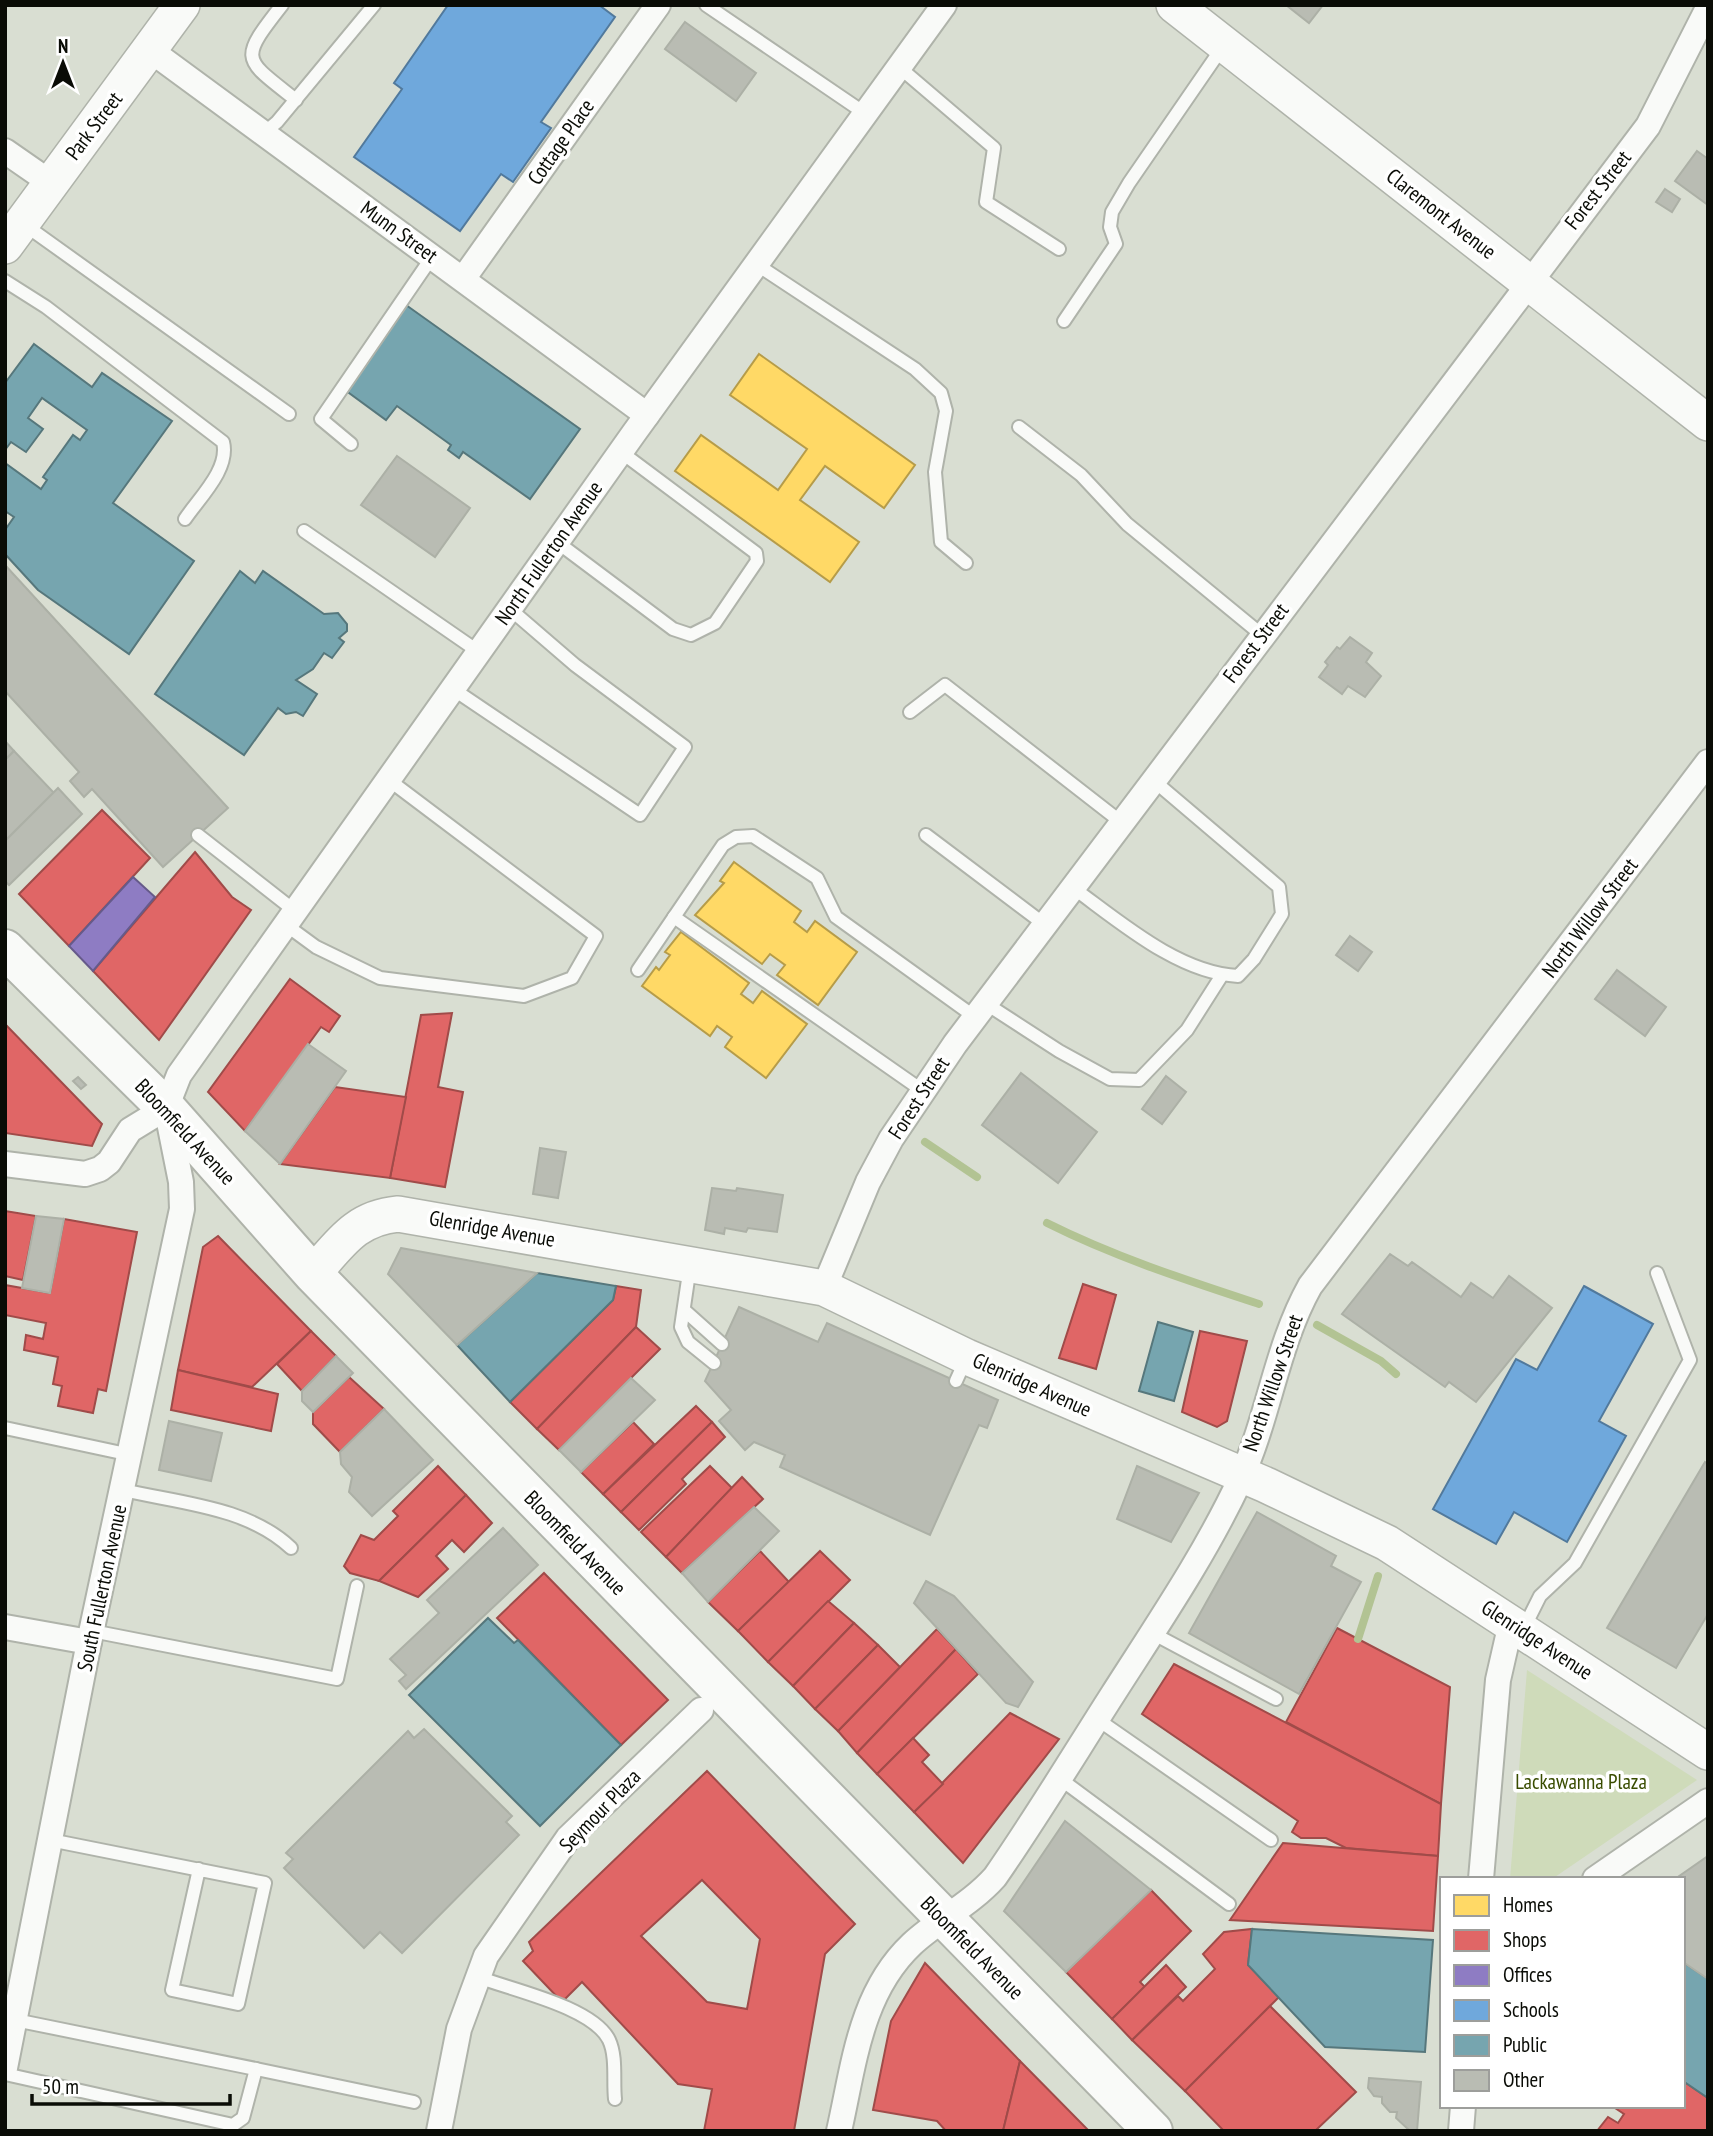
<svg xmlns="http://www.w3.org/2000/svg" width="1713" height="2136" font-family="'PT Sans Narrow',sans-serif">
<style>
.green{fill:#cfdbba}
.homes{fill:#ffd966;stroke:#b69c49;stroke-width:2}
.shops{fill:#e06666;stroke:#a04b49;stroke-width:2;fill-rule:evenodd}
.offices{fill:#8e7cc3;stroke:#665a8a;stroke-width:2}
.schools{fill:#6fa8dc;stroke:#51799c;stroke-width:2}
.public{fill:#76a5af;stroke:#56777c;stroke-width:2}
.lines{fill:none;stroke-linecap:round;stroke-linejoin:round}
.stream{stroke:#b2c393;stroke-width:8}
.building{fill:#b9bcb3;stroke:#acb0a6;stroke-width:2}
.lane-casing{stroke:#afb3aa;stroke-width:16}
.street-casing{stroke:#afb3aa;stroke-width:28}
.secondary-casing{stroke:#afb3aa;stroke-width:38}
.primary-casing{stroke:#afb3aa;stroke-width:42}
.lane{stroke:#f9faf8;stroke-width:12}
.street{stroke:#f9faf8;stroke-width:24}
.secondary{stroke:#f9faf8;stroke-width:35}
.primary{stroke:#f9faf8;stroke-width:38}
.labels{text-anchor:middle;stroke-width:7;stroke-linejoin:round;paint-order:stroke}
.street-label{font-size:21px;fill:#0a0c06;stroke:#fff}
.park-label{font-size:21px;fill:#394c00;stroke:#fff}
</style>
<rect width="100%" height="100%" fill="#d9ded2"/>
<!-- green -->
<polygon class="green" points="1527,1670 1697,1780 1552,1879 1510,1879"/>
<!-- homes -->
<g class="homes">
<polygon points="759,354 915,465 884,508 825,466 800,500 859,542 830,582 675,471 701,435 778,490 807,449 730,395"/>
<polygon points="734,862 801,911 794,922 807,932 815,921 857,952 818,1005 777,975 785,965 770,954 762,964 695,915 724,883 720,881"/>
<polygon points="681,932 749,983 741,994 753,1003 762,991 807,1024 766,1078 725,1047 732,1037 717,1026 710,1036 642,986 656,967 659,970 670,955 665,952"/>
</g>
<!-- shops -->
<g class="shops">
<polygon points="102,810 150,858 69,946 19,894"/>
<polygon points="195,852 232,897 251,910 159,1040 93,971"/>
<polygon points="290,979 340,1016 329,1032 321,1027 245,1131 208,1092"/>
<polygon points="452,1013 438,1087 463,1092 445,1187 390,1178 421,1015"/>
<polygon points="5,1024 102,1124 92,1146 5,1133"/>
<polygon points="335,1087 406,1097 390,1178 280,1164"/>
<polygon points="5,1211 36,1216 23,1280 5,1276"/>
<polygon points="64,1219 137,1232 106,1391 98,1389 93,1413 58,1406 62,1386 53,1384 58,1357 24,1350 26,1335 43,1339 46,1323 5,1315 5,1285 50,1293"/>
<polygon points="218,1236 311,1331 252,1387 178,1370 203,1247"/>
<polygon points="1083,1284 1116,1295 1096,1369 1059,1358"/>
<polygon points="616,1286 641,1290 636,1327 537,1429 510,1402 613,1300"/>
<polygon points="636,1327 660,1349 559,1450 537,1429"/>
<polygon points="311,1331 336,1356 302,1391 277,1364"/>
<polygon points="1200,1331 1247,1341 1227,1421 1217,1427 1182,1412"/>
<polygon points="178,1370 278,1394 271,1431 171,1410"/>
<polygon points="349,1377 384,1409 340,1452 313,1424 313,1412"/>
<polygon points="696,1406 712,1422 621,1512 603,1494"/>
<polygon points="633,1422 654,1444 603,1494 581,1472"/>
<polygon points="712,1422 725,1437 682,1479 686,1484 639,1530 621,1512"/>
<polygon points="438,1466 466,1495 379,1581 350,1573 344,1566 361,1535 374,1540 398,1516 393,1511"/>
<polygon points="710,1466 732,1488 666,1557 641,1532"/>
<polygon points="742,1477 763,1499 682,1573 666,1557"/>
<polygon points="466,1495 492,1523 464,1552 452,1540 436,1556 448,1569 418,1597 379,1581"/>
<polygon points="760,1551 789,1582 738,1631 708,1602"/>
<polygon points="820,1551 850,1580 768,1662 738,1631"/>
<polygon points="544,1573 668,1700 621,1745 497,1618"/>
<polygon points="828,1601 854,1623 793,1686 768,1662"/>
<polygon points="854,1623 878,1645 815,1709 793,1686"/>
<polygon points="1337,1628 1450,1687 1441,1804 1286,1722"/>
<polygon points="937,1629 956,1649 857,1753 838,1731"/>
<polygon points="878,1645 900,1667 838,1731 815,1709"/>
<polygon points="956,1649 978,1674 877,1774 857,1753"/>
<polygon points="1174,1664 1441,1804 1438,1856 1346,1848 1326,1838 1301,1838 1292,1832 1298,1821 1142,1714"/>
<polygon points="1010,1713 1059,1739 963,1863 914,1812"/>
<polygon points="913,1738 929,1755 922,1762 943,1784 914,1812 877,1774"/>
<path d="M707 1771 855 1924 825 1954 794 2131H704L712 2089 678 2084 582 1982 562 2002 523 1961 533 1951 529 1942ZM702 1880 760 1939 747 2009 707 2002 641 1936Z"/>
<polygon points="1283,1843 1438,1856 1433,1931 1230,1920"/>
<polygon points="1151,1890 1191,1931 1140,1982 1145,1987 1112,2019 1066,1972"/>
<polygon points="1252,1929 1248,1965 1279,1997 1185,2091 1132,2040 1178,1996 1183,2001 1215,1969 1203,1954 1224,1932"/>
<polygon points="925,1963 1020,2061 1003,2131 946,2131 937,2121 873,2110 891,2021"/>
<polygon points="1166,1965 1186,1987 1132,2040 1112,2019"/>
<polygon points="1270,2006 1356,2092 1315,2131 1224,2131 1185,2091"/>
<polygon points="1020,2061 1089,2131 1003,2131"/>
<polygon points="1683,2081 1708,2098 1708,2131 1597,2131 1608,2117 1618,2123 1624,2114 1612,2106 1683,2106"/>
</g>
<!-- offices -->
<polygon class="offices" points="133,877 155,897 93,971 69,946"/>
<!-- schools -->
<g class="schools">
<polygon points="448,5 599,5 615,17 541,122 551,128 513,182 501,174 460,231 354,157 402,89 394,83"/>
<polygon points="1584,1286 1653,1324 1599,1421 1626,1436 1567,1542 1514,1512 1496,1544 1433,1509 1516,1359 1537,1370"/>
</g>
<!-- public -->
<g class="public">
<polygon points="406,305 580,429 530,499 463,452 459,458 448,450 451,445 397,406 386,420 345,390"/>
<polygon points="34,344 92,387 102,373 172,421 113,503 194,561 129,654 38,590 5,554 5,530 14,517 5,511 5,463 41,489 47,480 43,477 73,435 80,440 87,430 42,398 28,418 43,429 26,452 11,442 5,450 5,383"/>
<polygon points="240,571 255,583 263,571 324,614 338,613 347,624 347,631 339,638 344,642 332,658 324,653 313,669 296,680 317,694 303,716 296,712 286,714 278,708 244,755 155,694"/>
<polygon points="537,1273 616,1286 613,1300 510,1402 457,1345"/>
<polygon points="1158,1322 1193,1332 1174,1401 1139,1391"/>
<polygon points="488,1618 514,1643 518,1640 621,1745 540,1826 409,1695"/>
<polygon points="1252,1929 1433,1940 1425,2052 1325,2047 1248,1965"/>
<polygon points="1683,1962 1708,1979 1708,2098 1683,2081"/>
</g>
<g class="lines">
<!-- stream -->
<g class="stream">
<polyline points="925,1142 977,1177"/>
<path d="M1047 1223C1115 1257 1186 1280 1259 1304"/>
<polyline points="1317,1325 1381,1361 1396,1374"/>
<polyline points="1358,1639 1378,1576"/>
</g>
</g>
<!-- building -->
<g class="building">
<polygon points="1286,5 1323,5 1309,23"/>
<polygon points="685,22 756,73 736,101 665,49"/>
<polygon points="1697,151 1708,159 1708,205 1675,181"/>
<polygon points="1665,189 1680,199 1672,212 1656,202"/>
<polygon points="397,456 470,508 435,557 361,505"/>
<polygon points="5,565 228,808 163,867 92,789 84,797 70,781 79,772 5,691"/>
<polygon points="1350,637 1372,653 1366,662 1381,676 1365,697 1348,686 1342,694 1319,677 1328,665 1325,662 1337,647 1340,649"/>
<polygon points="5,741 14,751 5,760"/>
<polygon points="14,751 54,793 5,841 5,760"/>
<polygon points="58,788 82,814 9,885 5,881 5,841"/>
<polygon points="1350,936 1372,952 1358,971 1336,955"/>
<polygon points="1617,970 1666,1007 1645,1036 1595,999"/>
<polygon points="308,1044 346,1071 280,1164 245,1131"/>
<polygon points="1021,1073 1097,1132 1058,1183 982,1125"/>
<polygon points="1166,1076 1186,1092 1162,1124 1142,1109"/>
<polygon points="78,1077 86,1085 81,1089 73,1081"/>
<polygon points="540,1148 566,1152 558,1198 533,1194"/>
<polygon points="712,1188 736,1191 737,1188 783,1195 777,1232 748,1228 746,1232 725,1228 724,1234 705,1230"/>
<polygon points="36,1216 64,1219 50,1293 22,1288"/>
<polygon points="401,1248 537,1273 457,1345 388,1274"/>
<polygon points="1390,1254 1408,1266 1412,1262 1461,1297 1471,1283 1493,1298 1509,1276 1552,1308 1476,1402 1449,1382 1445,1387 1342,1314"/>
<polygon points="739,1307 818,1342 827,1323 998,1400 987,1428 979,1425 930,1535 780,1467 785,1455 754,1442 745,1450 719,1421 731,1410 705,1381"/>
<polygon points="336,1356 353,1373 313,1412 302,1401 302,1391"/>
<polygon points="631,1378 655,1400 581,1472 559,1450"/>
<polygon points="384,1409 433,1460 372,1516 349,1492 352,1477 341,1464 340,1452"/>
<polygon points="169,1421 222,1433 211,1481 159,1470"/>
<polygon points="1705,1462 1708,1464 1708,1614 1676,1668 1607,1628"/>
<polygon points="1137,1466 1199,1493 1171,1542 1117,1519"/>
<polygon points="754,1507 779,1531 708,1602 682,1573"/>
<polygon points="1257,1512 1336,1556 1331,1566 1361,1582 1299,1694 1189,1633"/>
<polygon points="503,1528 538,1565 406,1689 399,1681 406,1675 390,1659 439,1613 427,1600"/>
<polygon points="926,1581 954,1596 1033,1682 1018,1707 1006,1703 914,1603"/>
<polygon points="424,1729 512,1816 506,1822 519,1835 402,1953 380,1932 364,1948 284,1868 293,1859 286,1853 408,1731 414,1738"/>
<polygon points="1065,1821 1151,1890 1066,1972 1004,1911"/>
<polygon points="1708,1856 1708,1979 1683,1962 1683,1879 1675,1879"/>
<polygon points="1369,2078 1421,2082 1417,2131 1410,2131 1396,2118 1397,2112 1390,2112 1382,2103 1382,2097 1374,2096 1368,2088"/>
</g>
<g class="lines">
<defs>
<g id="lane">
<path d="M282 5C238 61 243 58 296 100"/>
<polyline points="706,5 866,114"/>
<polyline points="899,67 994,148 986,202 1059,249"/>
<polyline points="264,133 277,122 374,5"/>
<polyline points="25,225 289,414"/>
<polyline points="756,264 915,369 941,393 946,411 935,472 941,542 966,563"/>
<path d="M5 281 46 307 223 442C230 469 199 498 185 519"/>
<polyline points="1064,321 1116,244 1110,227 1112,212 1129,183 1224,45"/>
<polyline points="1019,427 1081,475 1127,524 1262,635"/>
<polyline points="351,444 321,419 432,257"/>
<polyline points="304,531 479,652"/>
<polyline points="557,542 673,629 691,635 715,623 757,561 756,553 621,452"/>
<polyline points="453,689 640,815 685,747 575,665 510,609"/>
<polyline points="910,712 945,685 1121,822"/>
<polyline points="198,835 295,911"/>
<polyline points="926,835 1044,924"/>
<path d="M1072 887C1119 921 1178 973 1238 976L1254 959 1282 914 1279 887 1153 780"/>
<polyline points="674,917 923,1091"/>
<polyline points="286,925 316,947 380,978 524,996 572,978 596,936 389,780"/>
<polyline points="638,970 723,845 736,837 753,836 817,878 836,917 975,1017"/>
<polyline points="985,1003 1059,1051 1110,1079 1139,1080 1187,1030 1222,975"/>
<polyline points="690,1266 681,1327 688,1342 714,1363"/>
<polyline points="684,1310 722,1344"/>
<polyline points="956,1381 966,1359"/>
<polyline points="5,1428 131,1455"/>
<path d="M123 1490C179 1503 248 1507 291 1548"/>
<polyline points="1523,1630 1540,1596 1575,1563 1690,1360 1657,1273"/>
<polyline points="92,1631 337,1679 357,1586"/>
<polyline points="1152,1633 1276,1699"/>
<polyline points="1097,1719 1271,1840"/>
<polyline points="1059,1778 1229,1904"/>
<polyline points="50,1840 265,1883 238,2004 172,1990 199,1869"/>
<path d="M478 1977C512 1990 593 2007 609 2040 617 2057 613 2081 615 2099"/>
<polyline points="256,2069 414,2102"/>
<polyline points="5,2074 233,2125 243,2118 256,2069 15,2020"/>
</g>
<g id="street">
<polyline points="150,50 647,415"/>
<polyline points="5,151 51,183"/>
<polyline points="463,279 658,5"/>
<polyline points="166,1108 179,1075 634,433 944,5"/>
<polyline points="5,1164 85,1174 100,1169 109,1162 130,1130 166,1108"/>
<polyline points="824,1288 868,1182 891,1139 955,1044 1648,126 1708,8"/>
<polyline points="5,1627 89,1642"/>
<polyline points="1481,1879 1498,1680 1511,1623"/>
<polyline points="1595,1879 1708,1801"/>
<polyline points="5,2068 89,1642 182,1209 181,1182 167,1112"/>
<polyline points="439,2131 459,2029 486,1956 568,1838 701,1710"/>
<path d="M839 2131C854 2065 860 1993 912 1944 938 1920 971 1904 995 1877 1036 1818 1074 1755 1113 1694 1157 1625 1205 1555 1240 1480 1269 1417 1276 1347 1310 1286L1708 762"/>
<polyline points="1461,2131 1463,2106"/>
</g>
<g id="secondary">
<polyline points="1174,5 1708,423"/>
<polyline points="5,246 182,5"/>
<path d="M313 1274C340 1244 355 1218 398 1214L824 1288 967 1357 1266 1485 1387 1543 1708 1752"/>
</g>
<polyline id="primary" points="5,949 166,1108 313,1274 1153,2131"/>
</defs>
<!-- lane casing -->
<use href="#lane" class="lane-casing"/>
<!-- street casing -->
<use href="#street" class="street-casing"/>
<!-- secondary casing -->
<use href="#secondary" class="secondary-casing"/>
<!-- primary casing -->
<use href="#primary" class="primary-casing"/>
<!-- lane -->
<use href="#lane" class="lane"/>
<!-- street -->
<use href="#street" class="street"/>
<!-- secondary -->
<use href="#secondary" class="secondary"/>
<!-- primary -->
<use href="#primary" class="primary"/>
</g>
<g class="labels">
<!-- street labels -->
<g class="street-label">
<text transform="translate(94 126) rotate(-53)" y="7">Park Street</text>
<text transform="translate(561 142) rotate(-55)" y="7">Cottage Place</text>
<text transform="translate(1598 190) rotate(-52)" y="7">Forest Street</text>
<text transform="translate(1441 214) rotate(38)" y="7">Claremont Avenue</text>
<text transform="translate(399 232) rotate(36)" y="7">Munn Street</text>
<text transform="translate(549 553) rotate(-55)" y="7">North Fullerton Avenue</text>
<text transform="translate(1256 643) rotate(-53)" y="7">Forest Street</text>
<text transform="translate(1590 918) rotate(-53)" y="7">North Willow Street</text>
<text transform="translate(919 1098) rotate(-57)" y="7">Forest Street</text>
<text transform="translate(185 1132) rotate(47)" y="7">Bloomfield Avenue</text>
<text transform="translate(492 1229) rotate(10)" y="7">Glenridge Avenue</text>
<text transform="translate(1273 1383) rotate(-71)" y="7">North Willow Street</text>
<text transform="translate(1032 1385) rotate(24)" y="7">Glenridge Avenue</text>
<text transform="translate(575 1543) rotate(46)" y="7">Bloomfield Avenue</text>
<text transform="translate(102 1588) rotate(-78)" y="7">South Fullerton Avenue</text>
<text transform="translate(1537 1640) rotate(33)" y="7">Glenridge Avenue</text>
<text transform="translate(600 1811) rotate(-46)" y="7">Seymour Plaza</text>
<text transform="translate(972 1948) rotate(45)" y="7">Bloomfield Avenue</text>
</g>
<!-- park labels -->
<g class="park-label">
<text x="1581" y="1789">Lackawanna Plaza</text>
</g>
</g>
<!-- border -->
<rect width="1713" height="2136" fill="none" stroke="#0a0c06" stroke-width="14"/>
<!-- legend -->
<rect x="1440" y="1877" width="245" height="231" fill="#ffffff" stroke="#9d9e9b" stroke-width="2"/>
<rect x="1454" y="1895" width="35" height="21" fill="#ffd966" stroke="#9d9e9b" stroke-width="2"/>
<text x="1503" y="1912" font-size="21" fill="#0a0c06">Homes</text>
<rect x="1454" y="1930" width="35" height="21" fill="#e06666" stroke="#9d9e9b" stroke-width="2"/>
<text x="1503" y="1947" font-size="21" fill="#0a0c06">Shops</text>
<rect x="1454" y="1965" width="35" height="21" fill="#8e7cc3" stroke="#9d9e9b" stroke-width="2"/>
<text x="1503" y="1982" font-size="21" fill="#0a0c06">Offices</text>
<rect x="1454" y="2000" width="35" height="21" fill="#6fa8dc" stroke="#9d9e9b" stroke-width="2"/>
<text x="1503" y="2017" font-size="21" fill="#0a0c06">Schools</text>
<rect x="1454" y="2035" width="35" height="21" fill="#76a5af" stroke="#9d9e9b" stroke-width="2"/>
<text x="1503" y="2052" font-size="21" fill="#0a0c06">Public</text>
<rect x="1454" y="2070" width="35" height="21" fill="#b9bcb3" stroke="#9d9e9b" stroke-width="2"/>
<text x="1503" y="2087" font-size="21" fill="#0a0c06">Other</text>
<!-- north arrow -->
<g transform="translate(63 63)" stroke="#ffffff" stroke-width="5" paint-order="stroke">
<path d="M0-5L12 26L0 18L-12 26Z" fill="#0a0c06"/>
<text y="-10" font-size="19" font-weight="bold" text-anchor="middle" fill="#0a0c06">N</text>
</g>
<!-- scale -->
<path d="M32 2094v10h198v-10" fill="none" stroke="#0a0c06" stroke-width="3.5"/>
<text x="42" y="2094" font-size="21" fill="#0a0c06" stroke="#ffffff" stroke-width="5" paint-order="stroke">50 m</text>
</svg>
